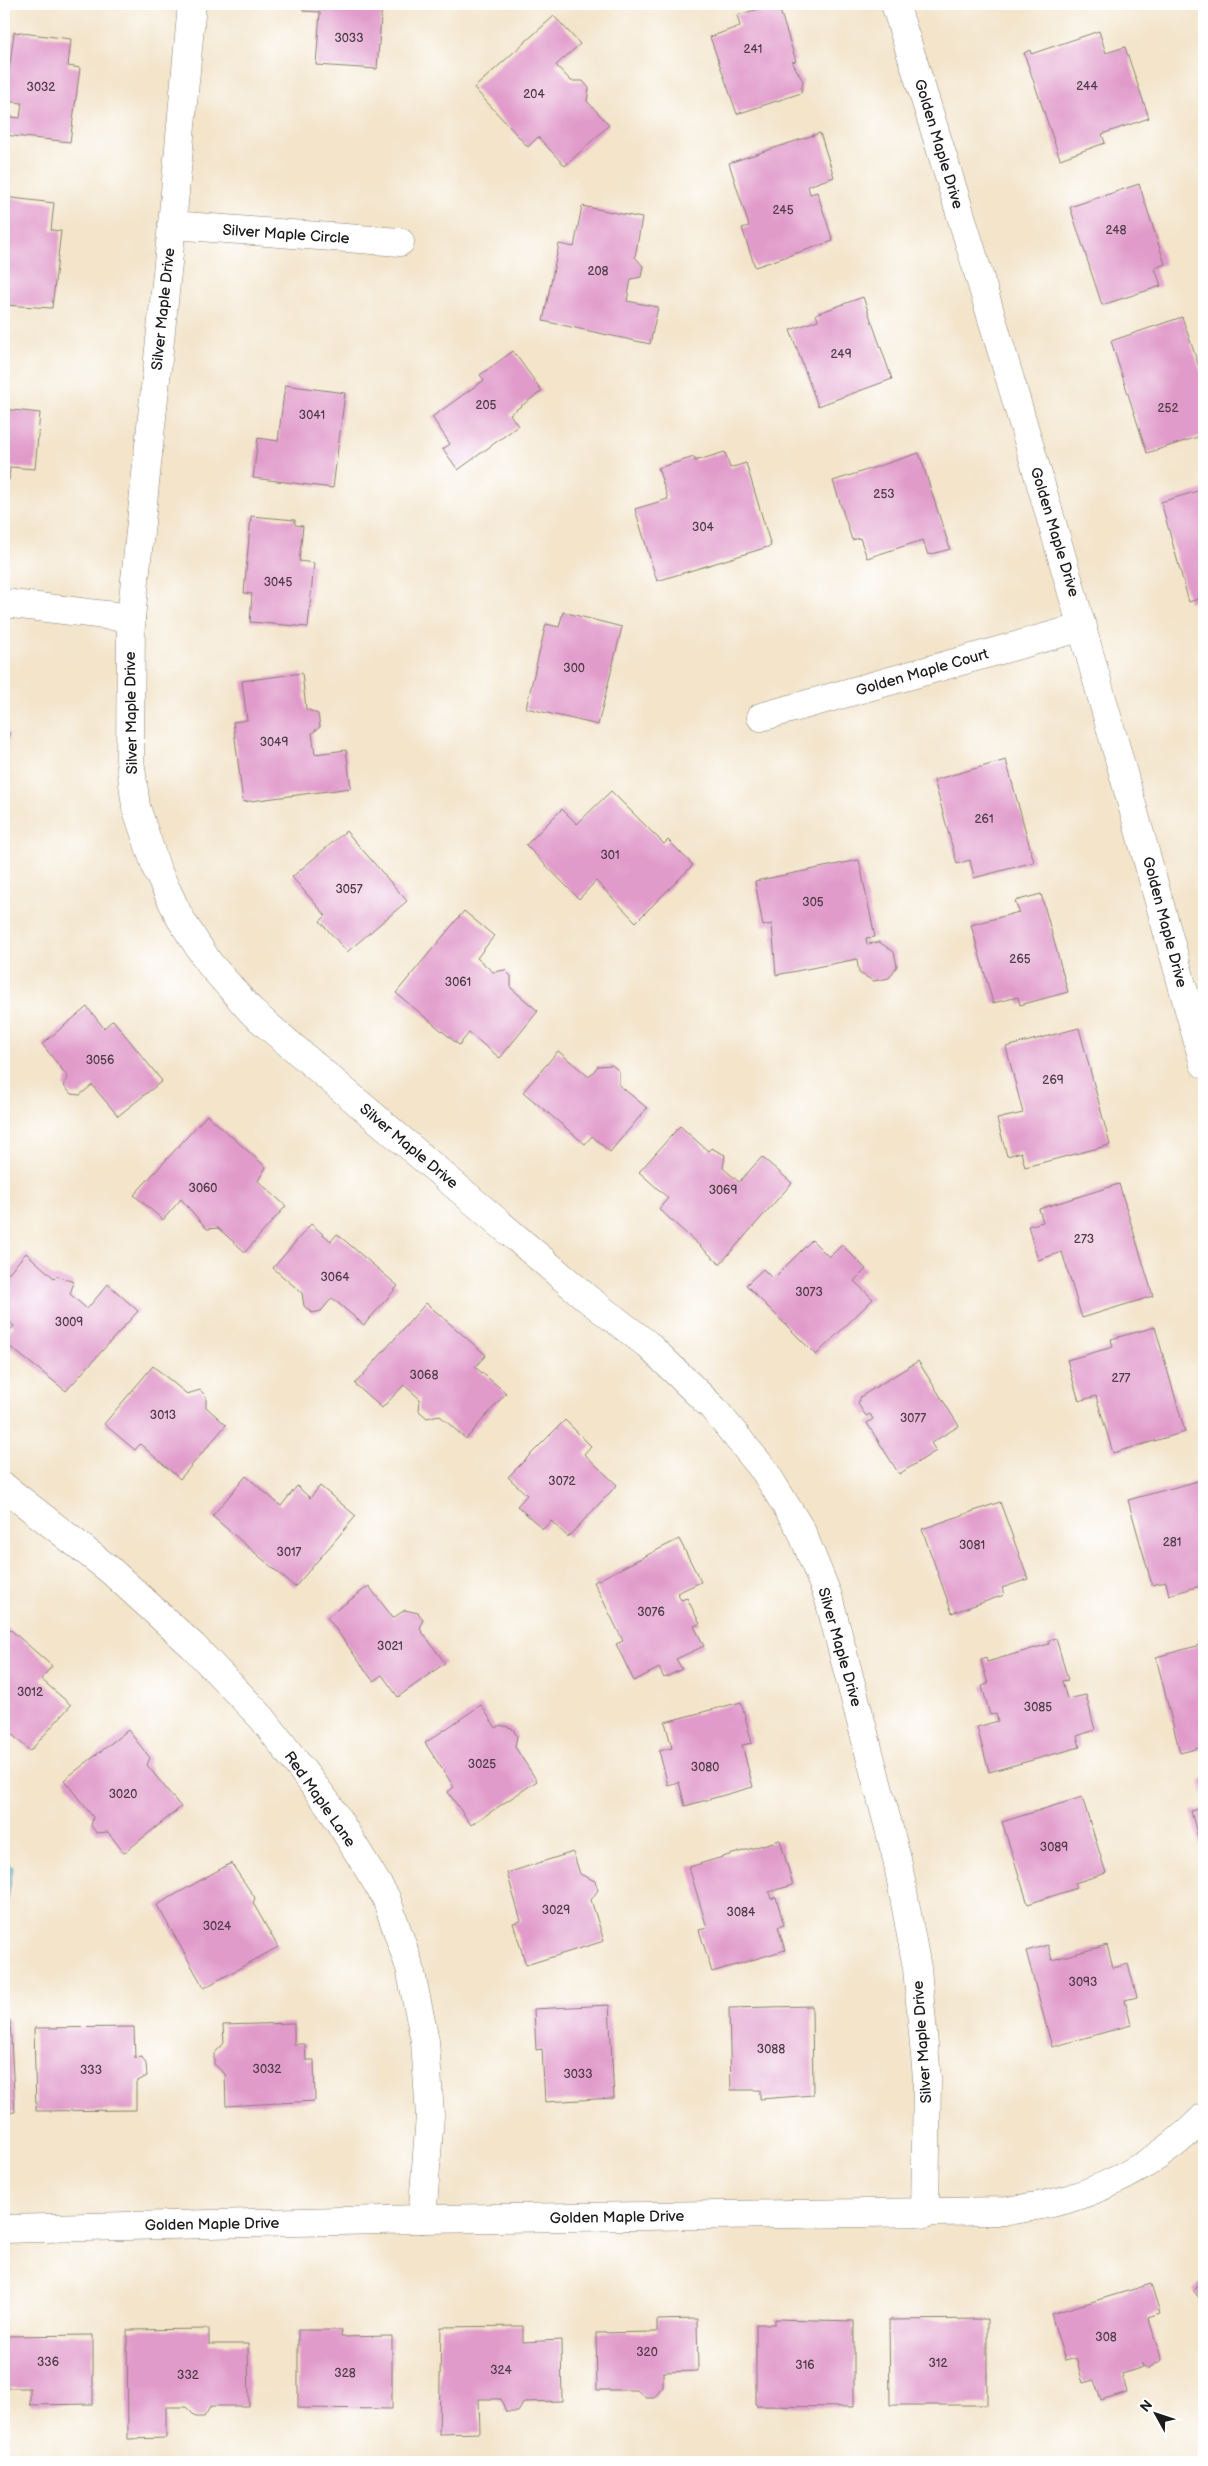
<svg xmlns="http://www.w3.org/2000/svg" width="1208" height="2466" font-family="'Balsamiq Sans',sans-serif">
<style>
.water{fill:#5ec3db;stroke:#3d707c}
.building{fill:#e19bcb}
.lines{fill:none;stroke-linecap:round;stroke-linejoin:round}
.minor-casing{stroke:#888073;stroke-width:29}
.minor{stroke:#fff;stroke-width:28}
.labels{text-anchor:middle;stroke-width:4;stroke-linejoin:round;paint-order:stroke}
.number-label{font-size:12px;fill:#4d3c48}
.street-label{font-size:15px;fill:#1c1c1c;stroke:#fff}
</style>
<rect width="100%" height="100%" fill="#fff"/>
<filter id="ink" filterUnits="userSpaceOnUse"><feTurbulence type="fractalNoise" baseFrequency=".02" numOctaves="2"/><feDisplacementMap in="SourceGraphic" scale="10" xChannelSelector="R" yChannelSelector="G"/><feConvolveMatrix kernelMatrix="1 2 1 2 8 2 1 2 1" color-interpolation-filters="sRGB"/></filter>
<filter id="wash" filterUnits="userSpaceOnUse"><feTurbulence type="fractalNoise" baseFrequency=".0096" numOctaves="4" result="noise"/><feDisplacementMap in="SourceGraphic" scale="20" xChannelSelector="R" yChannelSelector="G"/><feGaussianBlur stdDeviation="1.12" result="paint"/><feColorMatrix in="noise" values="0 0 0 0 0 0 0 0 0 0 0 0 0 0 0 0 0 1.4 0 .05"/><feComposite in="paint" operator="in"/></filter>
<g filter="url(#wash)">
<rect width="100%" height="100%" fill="#f3e4ca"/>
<!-- water -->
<polygon class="water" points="4,1863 13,1867 7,1903 4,1904"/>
<g id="blocks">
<!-- building -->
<g class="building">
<polygon points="304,4 382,4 377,69 316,65 320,12 303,11"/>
<polygon points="778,4 796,61 792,62 803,81 801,93 737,114 710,37 740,26 737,15"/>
<polygon points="554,16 580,44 556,65 571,81 583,81 589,88 587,101 609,125 565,166 538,137 528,147 474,88"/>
<polygon points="1099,31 1106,53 1125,47 1149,118 1102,134 1105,143 1060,159 1024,53 1030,50 1031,54"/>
<polygon points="14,32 71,39 68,66 80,68 70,142 4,135 4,116 20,118 22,103 6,101 4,98 4,76 9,72"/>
<polygon points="820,133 834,177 808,186 810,194 817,192 833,241 755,267 742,228 749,226 729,163"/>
<polygon points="1139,184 1165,264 1155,268 1161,286 1102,305 1070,207"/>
<polygon points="4,197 54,203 51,230 61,231 52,308 4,305"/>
<polygon points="582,206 642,218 635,257 643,266 641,277 631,279 627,301 658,307 650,344 543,321 559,244 574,247"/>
<polygon points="863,297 892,379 818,406 790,330 818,320 816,314"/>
<polygon points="1182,317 1204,381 1204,435 1147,453 1111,341"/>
<polygon points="513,351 542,391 510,414 518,426 458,470 443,449 450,444 432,417 484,380 480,375"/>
<polygon points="285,385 345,393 333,488 253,478 258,438 278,441"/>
<polygon points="4,409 40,413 35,469 10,467 9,480 4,480"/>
<polygon points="725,452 730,468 746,463 771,546 657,581 635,509 668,499 658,468 694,457 695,461"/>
<polygon points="919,453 950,549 928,555 923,540 867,558 860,538 852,540 833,481"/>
<polygon points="1204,489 1204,597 1189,602 1161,502"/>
<polygon points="251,516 295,520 295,525 303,526 299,561 314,563 308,627 250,622 252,594 244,593"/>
<polygon points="563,612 622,627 598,725 526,708 546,624 559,627"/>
<polygon points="302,673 306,709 318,714 320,727 312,733 315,754 346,750 351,788 243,802 233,722 247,720 242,681"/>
<polygon points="4,732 9,733 5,770 4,770"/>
<polygon points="1006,760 1034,862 974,878 970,860 957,864 934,780"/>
<polygon points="611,791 664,844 668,840 693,865 636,922 596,881 579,899 526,845 562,809 577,824"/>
<polygon points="346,831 407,901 347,952 320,921 326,916 292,877"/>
<polygon points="859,860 875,937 866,938 867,944 879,942 894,952 897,966 889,978 874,981 859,973 857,959 776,975 772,924 763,926 755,881"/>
<polygon points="1041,894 1068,992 1020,1005 1018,997 993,1003 971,925 1019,912 1015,901"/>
<polygon points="464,911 494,936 477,958 493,972 505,970 511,976 511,988 538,1011 500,1058 469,1033 459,1045 396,993"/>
<polygon points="87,1007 104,1028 113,1020 162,1081 118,1116 92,1085 80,1095 71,1094 64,1086 68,1077 42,1044"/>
<polygon points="1079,1028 1110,1145 1025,1167 1021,1152 1007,1156 997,1119 1023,1113 1006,1047"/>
<polygon points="558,1051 589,1077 598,1066 612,1065 619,1071 619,1085 647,1108 610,1152 592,1136 585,1144 523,1092"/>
<polygon points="207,1115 266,1167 258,1181 286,1206 245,1252 218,1228 207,1229 181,1199 163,1220 134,1195"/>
<polygon points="680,1126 708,1151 711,1148 725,1155 723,1168 739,1182 762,1157 792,1183 720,1264 659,1209 668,1198 639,1172"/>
<polygon points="1119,1184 1153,1296 1082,1318 1062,1252 1038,1260 1028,1226 1043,1222 1039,1209"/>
<polygon points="311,1224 331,1241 337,1234 398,1286 364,1325 332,1298 321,1311 312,1313 304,1306 302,1293 273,1268"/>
<polygon points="812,1240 829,1257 842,1245 866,1269 854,1281 873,1299 816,1355 746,1285 763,1269 773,1279"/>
<polygon points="26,1253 54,1278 56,1276 74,1282 70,1294 87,1309 108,1284 138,1311 66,1391 4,1342 4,1337 14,1326 4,1317 4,1278"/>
<polygon points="426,1303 486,1355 475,1367 506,1393 466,1439 439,1415 427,1418 419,1411 420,1399 404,1385 382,1408 355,1384"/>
<polygon points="1155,1327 1185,1432 1113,1453 1096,1396 1079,1401 1067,1360 1113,1347 1111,1339"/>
<polygon points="918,1361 959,1426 931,1443 936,1451 899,1474 867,1423 873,1419 870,1414 866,1416 858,1404 860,1397"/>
<polygon points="153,1366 187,1394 200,1390 206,1396 206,1407 226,1425 180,1479 140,1444 135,1450 104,1424"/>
<polygon points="565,1420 591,1446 584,1454 617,1485 568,1537 551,1521 543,1529 517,1506 527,1495 508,1477"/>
<polygon points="246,1476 281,1506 297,1486 310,1498 320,1486 356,1516 295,1587 212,1516"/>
<polygon points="1198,1481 1204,1502 1204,1585 1169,1595 1166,1582 1152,1585 1128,1500"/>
<polygon points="1000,1502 1028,1579 1002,1588 1004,1595 952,1613 922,1529"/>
<polygon points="679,1539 701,1582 677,1593 681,1600 687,1598 700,1624 694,1626 704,1646 676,1659 682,1669 664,1678 659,1668 634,1681 616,1644 623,1641 594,1582"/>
<polygon points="369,1586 393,1618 405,1610 418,1613 423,1619 420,1629 445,1663 398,1697 382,1675 373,1681 327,1617"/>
<polygon points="4,1624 52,1666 41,1679 71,1705 30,1751 4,1727"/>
<polygon points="1056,1638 1068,1680 1062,1681 1067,1699 1086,1695 1095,1730 1077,1736 1080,1747 989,1772 977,1727 998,1721 996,1714 990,1715 982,1686 988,1684 981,1660 986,1658 987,1662 1049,1644 1049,1640"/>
<polygon points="1204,1644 1204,1747 1180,1753 1156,1657"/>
<polygon points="741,1702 752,1743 742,1745 753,1787 685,1806 679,1782 668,1785 659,1751 672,1748 665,1722"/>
<polygon points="481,1705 496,1728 500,1725 512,1728 517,1736 515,1747 537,1781 471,1825 448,1792 454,1787 425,1743"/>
<polygon points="128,1730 150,1758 147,1765 181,1807 124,1853 108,1832 97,1833 91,1826 93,1817 64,1780"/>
<polygon points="1204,1779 1204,1796 1200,1781"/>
<polygon points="1082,1797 1106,1873 1075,1883 1077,1888 1028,1904 1002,1822"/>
<polygon points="1204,1808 1204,1844 1200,1845 1191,1811"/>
<polygon points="780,1840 793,1885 769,1892 771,1899 776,1897 784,1925 778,1927 785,1950 712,1972 699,1930 707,1928 689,1867"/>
<polygon points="573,1852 580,1874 595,1881 598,1890 591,1900 604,1941 526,1965 513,1923 521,1921 507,1873"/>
<polygon points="231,1863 255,1898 253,1903 278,1947 204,1988 157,1905"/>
<polygon points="1048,1945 1052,1960 1107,1945 1113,1968 1128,1964 1137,1997 1125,2000 1131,2025 1052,2047 1026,1951"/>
<polygon points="609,2005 614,2098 545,2102 542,2049 536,2050 534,2009"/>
<polygon points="812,2006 813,2095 760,2099 760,2090 731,2090 729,2008"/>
<polygon points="4,2020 10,2020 15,2112 4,2113"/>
<polygon points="294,2023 294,2044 305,2044 306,2060 314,2060 315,2101 226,2106 225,2074 214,2064 214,2054 224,2043 223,2025"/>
<polygon points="134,2027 135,2058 142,2057 146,2064 147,2076 136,2082 136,2110 36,2111 34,2028"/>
<polygon points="1204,2281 1204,2304 1193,2290"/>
<polygon points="1151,2284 1160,2313 1148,2317 1162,2360 1147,2369 1141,2363 1143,2367 1122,2374 1127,2392 1101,2400 1094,2380 1083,2383 1076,2358 1065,2361 1051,2314"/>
<polygon points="697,2319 698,2371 663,2372 663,2387 654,2398 646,2398 637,2390 597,2390 596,2333 657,2332 657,2320"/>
<polygon points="775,2319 854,2321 854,2407 756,2406 756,2324 775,2324"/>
<polygon points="987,2319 987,2405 890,2405 889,2320"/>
<polygon points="523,2326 523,2342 561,2340 562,2401 524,2402 518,2412 506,2412 501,2399 479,2399 480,2433 439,2434 441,2327"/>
<polygon points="209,2329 209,2344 248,2344 249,2406 211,2406 204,2417 196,2417 186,2407 166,2407 166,2438 128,2439 127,2330"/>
<polygon points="298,2330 342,2330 341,2337 392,2336 392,2409 298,2408"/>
<polygon points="93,2335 93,2404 30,2405 30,2388 4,2388 4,2336"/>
</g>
</g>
</g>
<g filter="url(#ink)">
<use href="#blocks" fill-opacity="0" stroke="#888073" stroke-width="1"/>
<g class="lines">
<defs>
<g id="minor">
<polyline points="192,4 172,225 131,618 130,760 136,807 157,870 180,918 209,963 253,1013 588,1299 647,1344 713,1408 764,1470 801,1530 828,1596 897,1859 917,1968 927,2078 925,2214"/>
<path d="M895 4C1007 355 1106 709 1204 1064"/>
<polyline points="172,225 400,242"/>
<polyline points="4,603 131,618"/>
<polyline points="761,717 1083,627"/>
<polyline points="4,1487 110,1570 193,1646 262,1718 329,1805 386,1898 410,1968 425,2041 430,2116 422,2219"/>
<path d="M4 2229 422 2219 1008 2211C1028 2207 1049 2205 1068 2199 1120 2183 1167 2155 1204 2117"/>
</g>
</defs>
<!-- minor casing -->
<use href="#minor" class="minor-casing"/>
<!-- minor -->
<use href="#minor" class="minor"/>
</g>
</g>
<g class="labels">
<!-- number labels -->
<g class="number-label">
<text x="349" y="42">3033</text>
<text x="753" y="53">241</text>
<text x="1087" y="90">244</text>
<text x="41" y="91">3032</text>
<text x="534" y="98">204</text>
<text x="783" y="214">245</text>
<text x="1116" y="234">248</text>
<text x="598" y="275">208</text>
<text x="841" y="358">249</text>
<text x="486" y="409">205</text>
<text x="1168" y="412">252</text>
<text x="312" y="419">3041</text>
<text x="884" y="498">253</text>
<text x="703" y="531">304</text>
<text x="278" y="586">3045</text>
<text x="574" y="672">300</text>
<text x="274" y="746">3049</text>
<text x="984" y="823">261</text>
<text x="610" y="859">301</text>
<text x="349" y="893">3057</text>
<text x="813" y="906">305</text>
<text x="1020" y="963">265</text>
<text x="458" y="986">3061</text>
<text x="100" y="1064">3056</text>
<text x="1053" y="1084">269</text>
<text x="203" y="1192">3060</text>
<text x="723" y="1194">3069</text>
<text x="1084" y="1243">273</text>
<text x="335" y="1281">3064</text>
<text x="809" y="1296">3073</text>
<text x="69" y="1326">3009</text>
<text x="424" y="1379">3068</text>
<text x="1121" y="1382">277</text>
<text x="163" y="1419">3013</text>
<text x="913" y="1422">3077</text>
<text x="562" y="1485">3072</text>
<text x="1172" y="1546">281</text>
<text x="972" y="1549">3081</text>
<text x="289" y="1556">3017</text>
<text x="651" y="1616">3076</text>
<text x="390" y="1650">3021</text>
<text x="30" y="1696">3012</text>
<text x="1038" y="1711">3085</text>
<text x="482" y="1768">3025</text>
<text x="705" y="1771">3080</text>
<text x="123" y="1798">3020</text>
<text x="1054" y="1851">3089</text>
<text x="556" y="1914">3029</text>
<text x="741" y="1916">3084</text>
<text x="217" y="1930">3024</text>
<text x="1083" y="1986">3093</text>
<text x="771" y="2053">3088</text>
<text x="267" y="2073">3032</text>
<text x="91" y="2074">333</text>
<text x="578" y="2078">3033</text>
<text x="1106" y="2341">308</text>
<text x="647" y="2356">320</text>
<text x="48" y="2366">336</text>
<text x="938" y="2367">312</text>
<text x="805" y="2369">316</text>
<text x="501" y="2374">324</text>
<text x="345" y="2377">328</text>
<text x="188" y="2379">332</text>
</g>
<!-- street labels -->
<g class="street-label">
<text transform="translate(939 144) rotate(73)" y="5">Golden Maple Drive</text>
<text transform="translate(286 234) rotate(4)" y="5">Silver Maple Circle</text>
<text transform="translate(163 309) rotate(-84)" y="5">Silver Maple Drive</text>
<text transform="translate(1055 532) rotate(73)" y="5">Golden Maple Drive</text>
<text transform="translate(922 672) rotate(-16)" y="5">Golden Maple Court</text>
<text transform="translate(131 713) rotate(-91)" y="5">Silver Maple Drive</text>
<text transform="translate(1165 922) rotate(75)" y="5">Golden Maple Drive</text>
<text transform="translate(409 1146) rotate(40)" y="5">Silver Maple Drive</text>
<text transform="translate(840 1647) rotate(74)" y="5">Silver Maple Drive</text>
<text transform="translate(320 1799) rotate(55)" y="5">Red Maple Lane</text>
<text transform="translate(922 2042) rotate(-94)" y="5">Silver Maple Drive</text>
<text transform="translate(617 2217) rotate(-1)" y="5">Golden Maple Drive</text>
<text transform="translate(212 2224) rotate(-1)" y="5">Golden Maple Drive</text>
</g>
</g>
<!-- margin -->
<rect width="1208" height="2466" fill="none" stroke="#fff" stroke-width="20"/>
<!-- north arrow -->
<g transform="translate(1156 2414) rotate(310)" stroke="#ffffff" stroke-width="4" paint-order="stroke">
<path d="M0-4L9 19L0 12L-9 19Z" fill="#1c1c1c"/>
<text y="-8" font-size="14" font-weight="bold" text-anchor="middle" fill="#1c1c1c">N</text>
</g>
</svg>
